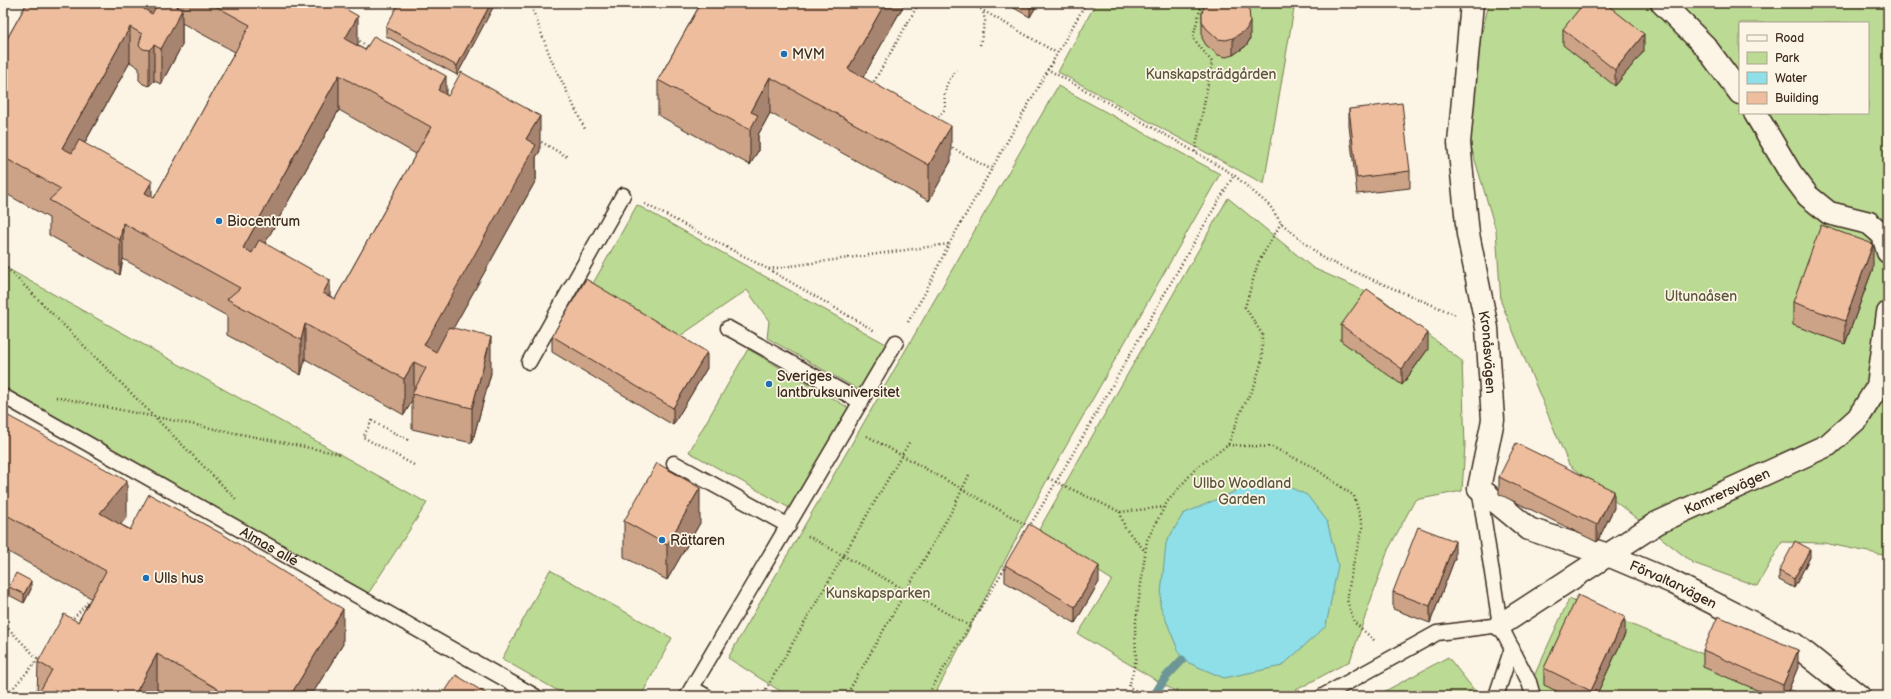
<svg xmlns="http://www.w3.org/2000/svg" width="1891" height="699" font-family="'Balsamiq Sans',sans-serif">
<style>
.green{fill:#bbda93;stroke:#7b8258;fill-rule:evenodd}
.water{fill:#8edfe7;stroke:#6d9797}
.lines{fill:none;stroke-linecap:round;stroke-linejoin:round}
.stream{stroke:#6d9797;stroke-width:9}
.lane-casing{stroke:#3b2a1e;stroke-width:17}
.street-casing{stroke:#3b2a1e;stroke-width:25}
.path{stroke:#3b2a1e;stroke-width:2.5;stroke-dasharray:1 3;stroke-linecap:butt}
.lane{stroke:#fcf5e5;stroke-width:14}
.street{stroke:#fcf5e5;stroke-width:22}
.wall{fill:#cda388;stroke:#3b2a1e;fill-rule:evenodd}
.shaded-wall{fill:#a7846f;stroke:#3b2a1e}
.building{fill:#eebd9e;stroke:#3b2a1e;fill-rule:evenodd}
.poi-dot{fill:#1f6fb2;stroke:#fcf5e5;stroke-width:1.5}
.labels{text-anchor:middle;stroke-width:3.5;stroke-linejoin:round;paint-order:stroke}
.poi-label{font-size:14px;fill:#3b2a1e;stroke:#fcf5e5;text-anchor:start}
.park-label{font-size:14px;fill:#5b563b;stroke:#fcf5e5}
.street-label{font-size:14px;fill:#3b2a1e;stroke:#fcf5e5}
</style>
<rect width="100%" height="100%" fill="#fcf5e5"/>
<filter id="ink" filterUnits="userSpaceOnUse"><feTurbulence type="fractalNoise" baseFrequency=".025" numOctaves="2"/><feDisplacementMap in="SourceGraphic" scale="8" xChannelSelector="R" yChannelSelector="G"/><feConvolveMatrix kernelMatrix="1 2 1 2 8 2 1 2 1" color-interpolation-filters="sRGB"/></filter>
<g filter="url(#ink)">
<!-- green -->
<g class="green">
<polygon points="1096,3 1295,3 1264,184 1058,72"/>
<path d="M1489 3H1888V556L1824 543 1782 542 1757 586 1693 563 1569 465 1501 302 1496 231 1470 143 1480 41ZM1740 23H1868V113H1740Z"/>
<polygon points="1058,86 1220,174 1048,478 934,696 788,696 728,658"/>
<polygon points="1228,198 1313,268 1381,298 1462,361 1465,445 1462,491 1415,500 1388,550 1350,661 1285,696 1183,696 1078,634 1112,580 1037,533"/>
<polygon points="637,205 886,344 859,390 767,338 769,321 747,290 667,345 586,296"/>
<polygon points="3,266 427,503 364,600 3,396"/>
<polygon points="748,349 849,408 793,510 689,452"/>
<polygon points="550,570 672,638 641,696 567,696 502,659"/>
<polygon points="1569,599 1805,696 1525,696"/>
<polygon points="1448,657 1479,696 1376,696"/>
</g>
<!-- water -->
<polygon class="water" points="1280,483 1307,495 1327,521 1338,565 1326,626 1282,666 1224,678 1182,660 1160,605 1166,543 1183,514 1250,485"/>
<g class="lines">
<!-- stream -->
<polyline class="stream" points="1154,696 1165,678 1182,660"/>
<defs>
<g id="lane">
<polyline points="728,328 861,402"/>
<polyline points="529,362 623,195"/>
<path id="s1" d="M3 396 535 696"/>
<polyline points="674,463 789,526"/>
<polyline points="1479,488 1500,625 1529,682 1533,696"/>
<polyline points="692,688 706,696"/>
<polyline points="687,696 896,342"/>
<polyline points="1323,696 1437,633 1500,625"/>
<polyline points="1496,696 1512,648"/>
</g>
<g id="street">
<path id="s2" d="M1472 3 1459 143 1468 234 1487 328 1493 420 1479 488 1529 529 1608 555 1672 582 1794 644 1859 696"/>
<polyline points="1662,3 1705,46 1740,93"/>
<polyline points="1755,113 1790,172 1808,196 1829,213 1869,223 1883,235 1888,252"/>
<path id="s3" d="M1500 625 1657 523 1828 445 1858 418 1878 386 1888 313"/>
</g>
</defs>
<!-- lane casing -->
<use href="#lane" class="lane-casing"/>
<!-- street casing -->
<use href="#street" class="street-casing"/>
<!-- path -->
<g class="path">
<polyline points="530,3 551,59 585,129"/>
<polyline points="970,3 1057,53"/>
<polyline points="356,39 369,47"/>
<polyline points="980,45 985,21 983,11"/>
<polyline points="1047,69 1173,139 1234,175 1270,206 1281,223 1324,259 1456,315"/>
<polyline points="872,85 919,3"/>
<polyline points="443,88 453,93"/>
<path d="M935 119C950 108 943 105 945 92 946 83 952 76 957 70"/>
<polyline points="538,140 569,158"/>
<polyline points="949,146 992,170"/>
<polyline points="1195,152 1212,62 1193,38 1200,9 1209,3"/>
<polyline points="645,204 768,269 875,331"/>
<polyline points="7,268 236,499"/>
<polyline points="769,269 949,244"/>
<polyline points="908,322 925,293 949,244 1086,3"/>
<polyline points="56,397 340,454"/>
<polyline points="867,436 1030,527"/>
<polyline points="408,440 372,421 363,437 414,465"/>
<polyline points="1228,445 1272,447 1313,467 1354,496 1363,527 1352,569 1347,600 1354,622 1375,641"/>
<polyline points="1048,478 1120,512 1164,507"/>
<polyline points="1120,512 1125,528 1145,551"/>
<path d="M1029 527C1100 411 1164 291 1234 175"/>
<polyline points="808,536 970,626"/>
<polyline points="71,621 88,602"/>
<polyline points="3,623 38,659"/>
<polyline points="6,696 43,654"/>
<polyline points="762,696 910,441"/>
<polyline points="846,696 954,507 969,475"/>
<polyline points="927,696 1006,566"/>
<polyline points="1146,696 1129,687 1136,659 1135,628 1147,540 1167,502 1197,467 1228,445 1241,411 1255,384 1262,360 1262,334 1245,307 1258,263 1281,223"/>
</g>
<!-- lane -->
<use href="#lane" class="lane"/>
<!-- street -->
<use href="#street" class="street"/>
</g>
<!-- wall -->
<g class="wall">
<path d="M27 3H335L358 46 446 95 540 151 536 157V180L453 328 491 373 472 443 412 429V401L404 415 305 359 301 375 227 335V316L123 259 120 275 49 235V218L3 192V46ZM182 23 235 52 154 198 84 144 130 62 139 68V80L143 84 149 86 154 81 161 84 182 45ZM339 110 416 154 335 299 330 296 265 243Z"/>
<polygon points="495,3 457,75 386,36 386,27"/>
<polygon points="701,3 905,3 863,77 951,161 929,201 770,113 758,135 758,151 750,165 658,115 658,80"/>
<polygon points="1005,3 1038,3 1030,17"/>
<polygon points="1365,3 1407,3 1406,6 1365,5"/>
<polygon points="1202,13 1250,39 1246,46 1233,55 1226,57 1218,55 1206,45 1202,38"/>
<polygon points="1563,29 1644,51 1615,86 1563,45"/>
<polygon points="1349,109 1410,171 1410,188 1357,194 1349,126"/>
<polygon points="1873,268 1845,344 1793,325 1793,302"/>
<polygon points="1341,325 1428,349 1402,385 1341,341"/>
<polygon points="552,336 707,368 673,425 552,352"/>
<polygon points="3,413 127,517 120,524 343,644 311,696 169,696 157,689 153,696 37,696 38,662 78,622 91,598 3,549"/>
<polygon points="1499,477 1614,508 1597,542 1499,494"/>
<polygon points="624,521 700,523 667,580 624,557"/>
<polygon points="1810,557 1794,588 1779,580 1779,571"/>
<polygon points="1455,558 1430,623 1393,609 1393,592"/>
<polygon points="1005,565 1099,582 1075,623 1005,582"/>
<polygon points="9,587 31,589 24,603 9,595"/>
<polygon points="1625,634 1596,696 1567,696 1544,685 1544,668"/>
<polygon points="1703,650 1798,667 1786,696 1771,696 1703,667"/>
</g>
<!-- shaded-wall -->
<g class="shaded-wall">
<polygon points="143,3 159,3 142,40 141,7"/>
<polygon points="491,3 495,3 495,4 457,75 457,66"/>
<polygon points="885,3 905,3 848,104 848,69"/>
<polygon points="1030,3 1038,3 1030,17"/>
<polygon points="178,4 178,17 182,10 182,45 161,84 161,49"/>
<polygon points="358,16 358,51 345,39"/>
<polygon points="1250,22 1250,39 1246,46 1233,55 1233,38"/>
<polygon points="130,27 130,62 62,183 62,148"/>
<polygon points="1644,34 1644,51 1615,86 1615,70"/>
<polygon points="154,45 154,81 149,86 149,50"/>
<polygon points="339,75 339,110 243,283 243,248"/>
<polygon points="446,76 446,111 438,90"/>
<polygon points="770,77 770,113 758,135 758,151 750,165 750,130 751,112"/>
<polygon points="540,116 540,151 536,157 536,180 426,377 424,345 526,139"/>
<polygon points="951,126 951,161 929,201 929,165"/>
<polygon points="152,181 152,216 145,193"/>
<polygon points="123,223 123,259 120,275 120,240"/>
<polygon points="1873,244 1873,268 1845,344 1845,321"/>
<polygon points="330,280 330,315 323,293"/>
<polygon points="305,324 305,359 301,375 301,340"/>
<polygon points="1428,333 1428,349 1402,385 1402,369"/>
<polygon points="491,337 491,373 472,443 472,408"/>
<polygon points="707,352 707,368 673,425 673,408"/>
<polygon points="414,362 414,394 412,394 412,401 404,415 404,379"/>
<polygon points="127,481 127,517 100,548 100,513"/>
<polygon points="700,488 700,523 667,580 667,545"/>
<polygon points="1614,491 1614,508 1597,542 1597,525"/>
<polygon points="1455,541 1455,558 1430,623 1430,606"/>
<polygon points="1810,549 1810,557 1794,588 1794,579"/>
<polygon points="1099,566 1099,582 1075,623 1075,607"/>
<polygon points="31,581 31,589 24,603 24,594"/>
<polygon points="343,609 343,644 311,696 290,696"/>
<polygon points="1625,617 1625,634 1596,696 1591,696 1591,691"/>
<polygon points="1798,650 1798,667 1786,696 1783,696 1783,685"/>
<polygon points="157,654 157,689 153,696 134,696"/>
</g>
<!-- building -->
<g class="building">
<path d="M27 3H143L141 7 152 14 158 3H178L177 7 182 10 161 49 154 45 149 50 143 49 139 45 142 34 130 27 62 148 72 153 79 140 152 181 145 193 154 198 250 25 210 3H335L358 16 345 39 365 50 374 36 446 76 438 90 448 96 461 72 540 116 526 139 536 145 424 345 436 352 449 327 491 337 472 408 412 394 426 368 414 362 404 379 305 324 301 340 227 299 240 288 123 223 120 240 49 200 61 189 3 157V46ZM339 75 431 127 335 299 323 293 330 280 259 240 252 253 243 248Z"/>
<polygon points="399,3 491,3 457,66 386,27"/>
<polygon points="701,3 885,3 848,69 951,126 929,165 770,77 751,112 758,115 750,130 658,80"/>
<polygon points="1206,3 1247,3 1249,6 1250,22 1246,30 1233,38 1226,40 1218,39 1206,28 1202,21 1202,13 1204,6"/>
<polygon points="1584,3 1605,3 1644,34 1615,70 1563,29"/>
<polygon points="1402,103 1410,171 1357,178 1349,109"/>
<polygon points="1821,225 1873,244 1845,321 1793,302"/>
<polygon points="586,279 707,352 673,408 552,336"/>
<polygon points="1367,289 1428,333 1402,369 1341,325"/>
<polygon points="3,413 127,481 100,513 130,530 149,494 224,535 343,609 290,696 214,696 218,689 157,654 134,696 37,696 52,670 38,662 64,614 78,622 106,571 3,513"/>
<polygon points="1516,443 1614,491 1597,525 1499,477"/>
<polygon points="657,463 700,488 667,545 624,521"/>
<polygon points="1029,524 1099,566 1075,607 1005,565"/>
<polygon points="1418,527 1455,541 1430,606 1393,592"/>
<polygon points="1795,541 1810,549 1794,579 1779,571"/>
<polygon points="16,573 31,581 24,594 9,587"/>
<polygon points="1578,595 1625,617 1591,691 1544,668"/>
<polygon points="1718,616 1798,650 1783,685 1703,650"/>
<polygon points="456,675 490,696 442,696"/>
</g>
</g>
<!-- markers -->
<g class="poi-dot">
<circle cx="784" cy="54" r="4"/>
<circle cx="219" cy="221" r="4"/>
<circle cx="769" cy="384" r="4"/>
<circle cx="662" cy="540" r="4"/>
<circle cx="146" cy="578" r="4"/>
</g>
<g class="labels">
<!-- poi labels -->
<g class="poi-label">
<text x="792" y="59">MVM</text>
<text x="227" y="226">Biocentrum</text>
<text x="777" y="381">Sveriges<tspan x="777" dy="16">lantbruksuniversitet</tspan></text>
<text x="670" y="545">Rättaren</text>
<text x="154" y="583">Ulls hus</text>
</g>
<!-- park labels -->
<g class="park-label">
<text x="1211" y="79">Kunskapsträdgården</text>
<text x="1701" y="301">Ultunaåsen</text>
<text x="1242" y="488">Ullbo Woodland<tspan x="1242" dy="16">Garden</tspan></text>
<text x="878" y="598">Kunskapsparken</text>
</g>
<!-- street labels -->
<g class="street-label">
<text dy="5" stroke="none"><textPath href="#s2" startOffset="352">Kronåsvägen</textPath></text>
<text dy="5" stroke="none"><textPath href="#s3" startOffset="264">Kamrersvägen</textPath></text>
<text dy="5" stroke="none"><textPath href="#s1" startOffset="306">Almas allé</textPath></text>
<text dy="5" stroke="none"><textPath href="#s2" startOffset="709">Förvaltarvägen</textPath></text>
</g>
</g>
<!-- margin -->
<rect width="1891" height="699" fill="none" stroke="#fcf5e5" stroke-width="16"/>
<rect x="8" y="8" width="1875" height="683" fill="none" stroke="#3b2a1e" stroke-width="1.5" filter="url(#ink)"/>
<!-- legend -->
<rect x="1739" y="22" width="130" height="92" fill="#fcf5e5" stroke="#afa495"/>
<rect x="1747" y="35" width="20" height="6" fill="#fcf5e5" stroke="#afa495"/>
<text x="1775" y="42" font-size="12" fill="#3b2a1e">Road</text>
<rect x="1747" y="52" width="20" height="12" fill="#bbda93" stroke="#afa495"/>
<text x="1775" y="62" font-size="12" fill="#3b2a1e">Park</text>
<rect x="1747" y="72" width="20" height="12" fill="#8edfe7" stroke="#afa495"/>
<text x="1775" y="82" font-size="12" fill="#3b2a1e">Water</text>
<rect x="1747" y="92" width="20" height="12" fill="#eebd9e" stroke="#afa495"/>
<text x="1775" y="102" font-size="12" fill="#3b2a1e">Building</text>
</svg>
